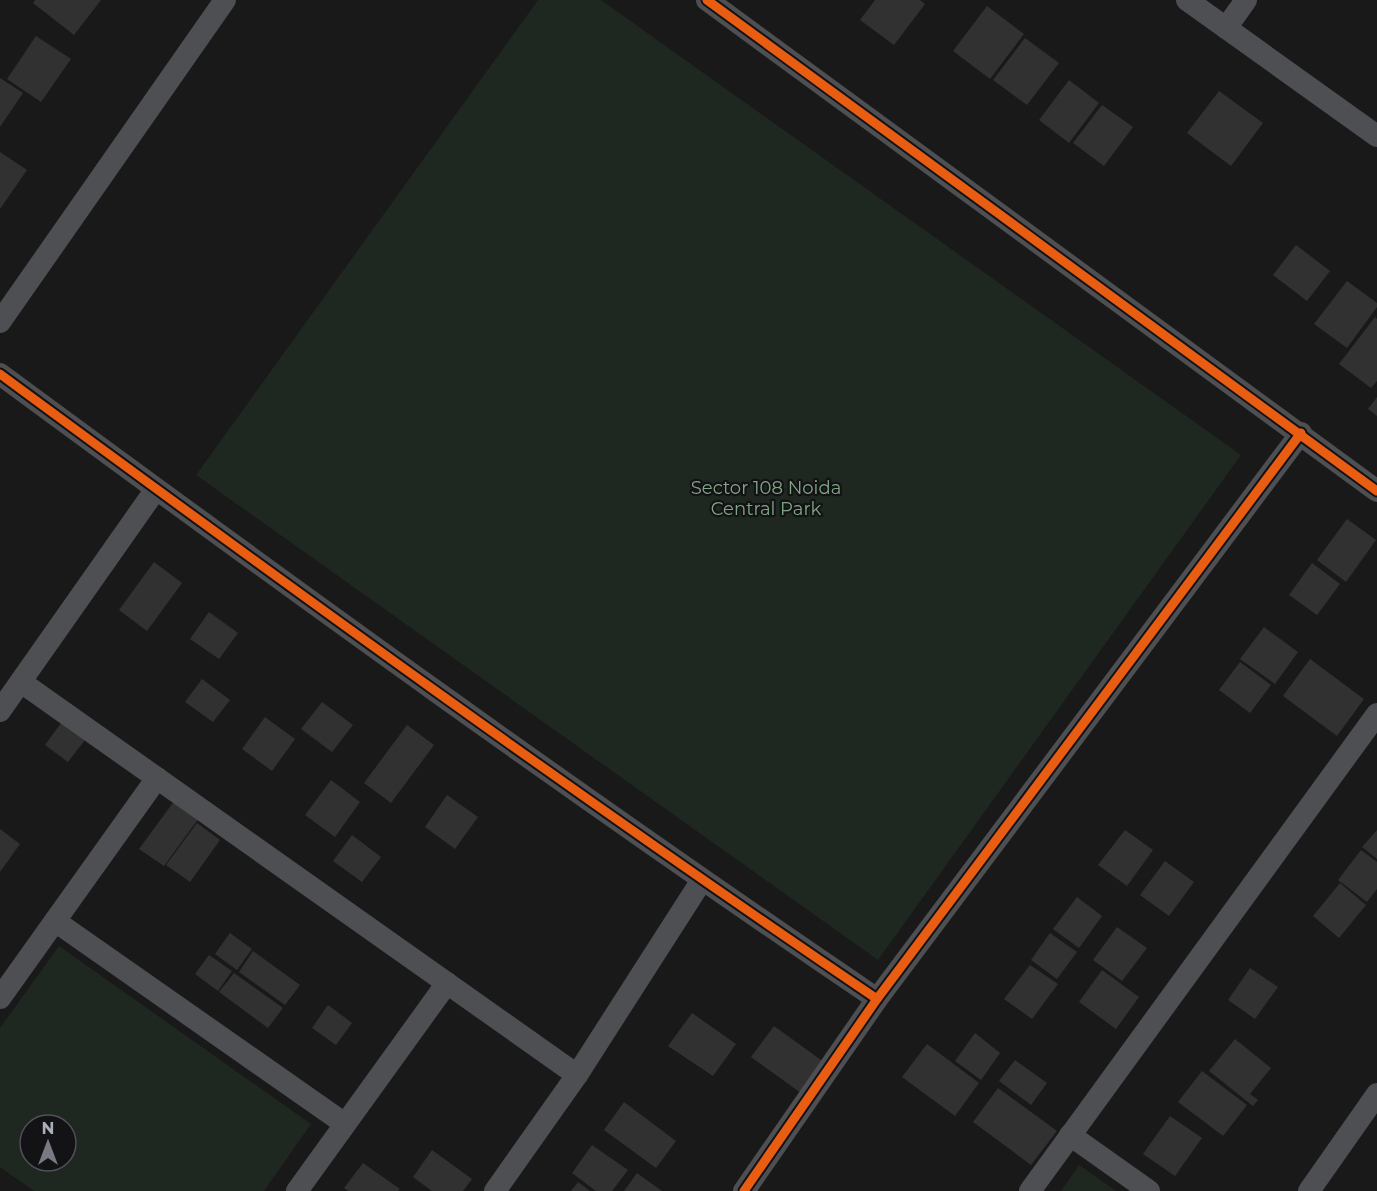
<svg xmlns="http://www.w3.org/2000/svg" width="1377" height="1191" font-family="Montserrat,sans-serif">
<style>
.green{fill:#1f2721;fill-rule:evenodd}
.building{fill:#313132}
.lines{fill:none;stroke-linecap:round;stroke-linejoin:round}
.street{stroke:#4d4f53;stroke-width:22}
.cycleway-casing{stroke:#131316;stroke-width:13}
.cycleway{stroke:#e95d12;stroke-width:9}
.labels{text-anchor:middle;stroke-width:4.5;stroke-linejoin:round;paint-order:stroke}
.park-label{font-size:18px;fill:#80a785;stroke:#131316}
</style>
<rect width="100%" height="100%" fill="#19191a"/>
<!-- green -->
<g class="green">
<polygon points="538,0 601,0 1241,455 878,960 196,475"/>
<path d="M59 946 311 1124 264 1191H34L0 1167V1028ZM30 1125H66V1161H30Z"/>
<polygon points="1079,1165 1116,1191 1061,1191"/>
</g>
<!-- building -->
<g class="building">
<polygon points="35,0 101,0 74,35 33,3"/>
<polygon points="875,0 920,0 925,4 894,45 860,20"/>
<polygon points="987,6 1024,34 990,79 953,51"/>
<polygon points="36,36 71,59 41,102 7,79"/>
<polygon points="1025,38 1059,63 1027,105 993,80"/>
<polygon points="0,78 23,93 0,127"/>
<polygon points="1069,80 1099,103 1069,143 1039,120"/>
<polygon points="1219,91 1263,123 1231,166 1187,133"/>
<polygon points="1102,105 1133,127 1104,166 1073,143"/>
<polygon points="0,152 27,170 0,209"/>
<polygon points="1296,245 1330,271 1307,301 1273,275"/>
<polygon points="1347,281 1377,303 1377,307 1347,348 1314,324"/>
<polygon points="1375,317 1377,319 1377,381 1371,388 1339,364"/>
<polygon points="1377,397 1377,416 1368,409"/>
<polygon points="1347,519 1376,540 1346,582 1317,560"/>
<polygon points="154,562 182,583 147,631 119,610"/>
<polygon points="1312,563 1340,584 1317,615 1289,595"/>
<polygon points="209,612 238,633 219,659 190,639"/>
<polygon points="1264,627 1298,652 1275,684 1240,659"/>
<polygon points="1310,659 1364,699 1337,736 1283,696"/>
<polygon points="1240,662 1271,685 1250,713 1219,690"/>
<polygon points="202,679 230,700 213,722 185,702"/>
<polygon points="322,702 353,725 332,752 301,729"/>
<polygon points="265,717 295,739 272,771 242,749"/>
<polygon points="64,719 88,736 68,762 45,745"/>
<polygon points="407,725 434,745 391,803 364,783"/>
<polygon points="331,780 360,802 335,837 305,815"/>
<polygon points="447,795 478,817 455,849 425,827"/>
<polygon points="175,800 199,818 164,866 139,849"/>
<polygon points="197,823 220,840 190,882 166,865"/>
<polygon points="0,829 20,844 0,872"/>
<polygon points="1125,830 1153,850 1127,886 1098,865"/>
<polygon points="1377,830 1377,859 1362,847"/>
<polygon points="352,835 381,857 362,882 333,861"/>
<polygon points="1361,850 1377,862 1377,889 1367,902 1338,880"/>
<polygon points="1165,861 1194,882 1169,916 1140,895"/>
<polygon points="1340,883 1366,905 1339,938 1313,916"/>
<polygon points="1077,897 1102,916 1079,948 1053,929"/>
<polygon points="1117,927 1147,948 1122,981 1093,960"/>
<polygon points="230,933 252,949 237,970 215,954"/>
<polygon points="1050,933 1077,952 1057,979 1031,960"/>
<polygon points="253,951 300,985 285,1005 239,972"/>
<polygon points="209,955 232,971 218,991 195,974"/>
<polygon points="1030,965 1058,984 1032,1019 1004,999"/>
<polygon points="1250,968 1278,987 1255,1019 1228,1000"/>
<polygon points="1102,970 1139,997 1116,1029 1079,1002"/>
<polygon points="234,973 283,1008 268,1028 219,992"/>
<polygon points="328,1005 352,1023 336,1045 312,1028"/>
<polygon points="692,1013 736,1044 713,1076 668,1046"/>
<polygon points="774,1026 828,1065 805,1096 751,1057"/>
<polygon points="975,1033 1000,1053 981,1080 955,1061"/>
<polygon points="1235,1039 1271,1068 1250,1094 1258,1100 1253,1106 1209,1071"/>
<polygon points="927,1044 979,1083 955,1116 902,1077"/>
<polygon points="1015,1060 1047,1083 1031,1105 999,1081"/>
<polygon points="1202,1071 1247,1105 1223,1136 1178,1102"/>
<polygon points="998,1088 1057,1131 1031,1165 973,1122"/>
<polygon points="624,1102 676,1141 656,1168 604,1130"/>
<polygon points="1170,1116 1202,1138 1175,1176 1143,1154"/>
<polygon points="592,1145 628,1170 612,1191 596,1191 572,1173"/>
<polygon points="432,1150 472,1179 463,1191 432,1191 413,1177"/>
<polygon points="363,1163 400,1189 398,1191 348,1191 344,1188"/>
<polygon points="637,1173 662,1191 624,1191"/>
<polygon points="578,1182 590,1191 571,1191"/>
</g>
<g class="lines">
<!-- street -->
<g class="street">
<polyline points="707,0 1377,491"/>
<polyline points="1187,0 1377,136"/>
<polyline points="1226,28 1246,0"/>
<polyline points="0,322 225,0"/>
<path d="M0 374C289 587 580 798 877 999"/>
<polyline points="21,682 577,1075"/>
<polyline points="0,711 156,489"/>
<polyline points="55,921 345,1124"/>
<polyline points="0,998 157,778"/>
<polyline points="1070,1135 1149,1191"/>
<polyline points="297,1191 447,983"/>
<polyline points="495,1191 577,1075 702,880"/>
<polyline points="744,1191 877,999 1301,433"/>
<polyline points="1030,1191 1377,714"/>
<polyline points="1309,1191 1377,1094"/>
</g>
<defs>
<g id="cycleway">
<polyline points="707,0 1377,491"/>
<path d="M0 374C289 587 580 798 877 999"/>
<polyline points="744,1191 877,999 1301,433"/>
</g>
</defs>
<!-- cycleway casing -->
<use href="#cycleway" class="cycleway-casing"/>
<!-- cycleway -->
<use href="#cycleway" class="cycleway"/>
</g>
<g class="labels">
<!-- park labels -->
<g class="park-label">
<text x="766" y="494">Sector 108 Noida<tspan x="766" dy="21">Central Park</tspan></text>
</g>
</g>
<!-- north arrow -->
<g transform="translate(48 1143)"><circle r="28" fill="#131316" stroke="#4f5158" stroke-width="1.5"/>
<path d="M0-4.5L10 22L0 15L-10 22Z" fill="#777a83"/>
<text y="-9" font-size="16" font-weight="bold" text-anchor="middle" fill="#aaaebb">N</text>
</g>
</svg>
